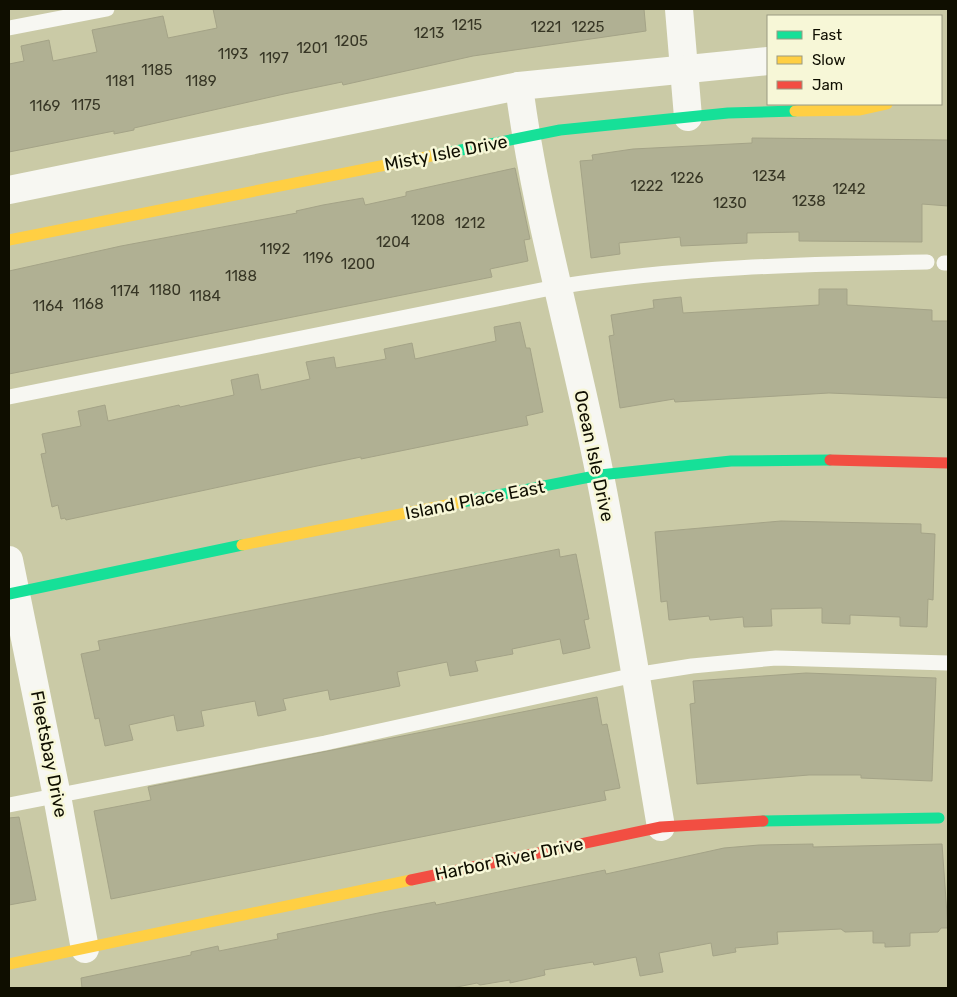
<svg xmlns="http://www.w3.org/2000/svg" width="957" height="997" font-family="Rubik,sans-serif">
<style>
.building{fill:#b0b093;stroke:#a4a387}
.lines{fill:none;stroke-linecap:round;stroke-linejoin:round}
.lane{stroke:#f7f7f2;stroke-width:15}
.street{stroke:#f7f7f2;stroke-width:28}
.fast{stroke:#16e098;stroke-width:11}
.slow{stroke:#ffcf43;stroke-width:11}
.jam{stroke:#f24e42;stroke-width:11}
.labels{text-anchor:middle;stroke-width:5;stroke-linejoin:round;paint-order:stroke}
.number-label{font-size:15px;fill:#373625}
.street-label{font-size:18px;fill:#0f0e00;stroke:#f7f7d7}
</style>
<rect width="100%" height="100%" fill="#cacaa6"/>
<!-- building -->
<g class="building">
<polygon points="213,9 644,9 646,31 473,56 343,85 342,82 284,94 134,128 134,130 114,134 114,131 9,152 9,64 24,61 21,46 49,40 53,61 97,52 92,30 163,16 168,38 217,28"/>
<polygon points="752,138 948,140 948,206 922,204 922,242 799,241 799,232 747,233 747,243 681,246 680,237 619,243 620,254 591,258 580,161 593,160 592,155 633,149 752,143"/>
<polygon points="515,168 530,239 524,240 528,261 490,269 492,277 9,374 9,271 121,246 297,213 296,211 323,205 363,198 365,205 406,196 406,192"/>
<polygon points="819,289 847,289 847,305 932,310 932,321 948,321 948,398 829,393 675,402 674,399 620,408 609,336 614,335 611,315 654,308 653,300 681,297 683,313 819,305"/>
<polygon points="520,322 526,348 530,348 543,412 526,416 528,425 361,459 361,457 317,466 66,520 65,518 61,519 58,505 52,507 41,454 46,453 42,434 81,426 78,411 105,405 108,421 179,405 180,407 234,395 231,380 258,374 261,390 310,379 306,362 334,357 336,368 386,359 384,349 412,343 415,359 496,341 494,327"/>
<polygon points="781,521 921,524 921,533 935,534 933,600 928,599 927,627 900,626 900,617 850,615 850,624 822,623 822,608 771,609 772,626 744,627 743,617 710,620 709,616 669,620 667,601 661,602 655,532"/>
<polygon points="559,549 560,557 576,554 589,619 584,620 590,648 563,654 560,639 512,649 513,654 475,661 478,671 450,676 447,662 397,672 400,686 330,700 328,690 283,699 286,710 258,716 255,701 201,711 204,726 177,731 174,715 129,725 133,740 105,746 99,718 95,719 81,654 100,650 98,641"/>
<polygon points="806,673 936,678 932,781 861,778 861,775 809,775 697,784 690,704 695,703 693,681"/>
<polygon points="597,697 602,725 607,724 620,788 604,791 606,800 111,899 94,811 151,800 148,787"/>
<polygon points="19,817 36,900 9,905 9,818"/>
<polygon points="813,844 813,847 942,844 948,928 941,928 938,932 910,933 910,946 885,947 885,943 873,943 873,931 845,932 841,929 777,932 778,944 735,948 736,952 713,956 711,943 659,953 663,972 640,976 636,957 594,965 593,962 544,970 545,975 510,983 510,980 480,985 477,983 452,988 82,988 81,978 191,955 191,952 218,946 219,951 278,939 277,934 383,912 435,902 436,905 605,870 606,874 724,848 759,845"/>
</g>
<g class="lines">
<!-- lane -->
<g class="lane">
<polyline points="9,28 107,9"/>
<polyline points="944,263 948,263"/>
<path d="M9 397 556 287C679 267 802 264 927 262"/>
<polyline points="9,805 325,743 635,675 692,666 776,658 948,663"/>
</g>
<!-- street -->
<g class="street">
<polyline points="679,9 688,117"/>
<path d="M519 86C536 218 575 346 600 476 623 592 641 710 661 827"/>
<polyline points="9,190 519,86 768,61"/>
<polyline points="9,560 57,796 85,949"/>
</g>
<!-- fast -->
<g class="fast">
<polyline points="436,155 560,130 728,113 795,111"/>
<polyline points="462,502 600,475 731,461 830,460"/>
<polyline points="9,594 242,545"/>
<polyline points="763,821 939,818"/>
</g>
<!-- slow -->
<g class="slow">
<polyline points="795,111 860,110 887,104"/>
<polyline points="9,240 436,155"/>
<polyline points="242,545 462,502"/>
<polyline points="9,964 411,880"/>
</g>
<!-- jam -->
<g class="jam">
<polyline points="830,460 948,463"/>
<polyline points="411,880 661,827 763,821"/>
</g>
</g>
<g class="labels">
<!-- number labels -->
<g class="number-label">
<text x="467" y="30">1215</text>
<text x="546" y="32">1221</text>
<text x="588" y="32">1225</text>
<text x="429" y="38">1213</text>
<text x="351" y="46">1205</text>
<text x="312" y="53">1201</text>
<text x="233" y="59">1193</text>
<text x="274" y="63">1197</text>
<text x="157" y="75">1185</text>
<text x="120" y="86">1181</text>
<text x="201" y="86">1189</text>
<text x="86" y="110">1175</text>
<text x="45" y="111">1169</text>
<text x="769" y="181">1234</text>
<text x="687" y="183">1226</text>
<text x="647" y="191">1222</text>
<text x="849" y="194">1242</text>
<text x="809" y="206">1238</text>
<text x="730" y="208">1230</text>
<text x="428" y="225">1208</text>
<text x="470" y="228">1212</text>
<text x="393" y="247">1204</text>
<text x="275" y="254">1192</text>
<text x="318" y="263">1196</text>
<text x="358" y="269">1200</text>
<text x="241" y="281">1188</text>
<text x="165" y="295">1180</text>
<text x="125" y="296">1174</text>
<text x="205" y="301">1184</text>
<text x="88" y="309">1168</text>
<text x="48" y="311">1164</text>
</g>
<!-- street labels -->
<g class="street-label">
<text transform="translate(446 153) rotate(-11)" y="6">Misty Isle Drive</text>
<text transform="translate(594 456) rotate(78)" y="6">Ocean Isle Drive</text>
<text transform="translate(475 500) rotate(-11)" y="6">Island Place East</text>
<text transform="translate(49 754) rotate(79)" y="6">Fleetsbay Drive</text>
<text transform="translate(509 859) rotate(-12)" y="6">Harbor River Drive</text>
</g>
</g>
<!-- border -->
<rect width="957" height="997" fill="none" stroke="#0f0e00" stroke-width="20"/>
<!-- legend -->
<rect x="767" y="15" width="175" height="90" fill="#f7f7d7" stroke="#9a9a81"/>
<rect x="777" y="31" width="25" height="8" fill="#16e098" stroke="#9a9a81"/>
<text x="812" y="40" font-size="15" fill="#0f0e00">Fast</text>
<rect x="777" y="56" width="25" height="8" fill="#ffcf43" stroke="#9a9a81"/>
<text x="812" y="65" font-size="15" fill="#0f0e00">Slow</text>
<rect x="777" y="81" width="25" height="8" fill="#f24e42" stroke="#9a9a81"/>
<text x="812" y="90" font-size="15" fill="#0f0e00">Jam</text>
</svg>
